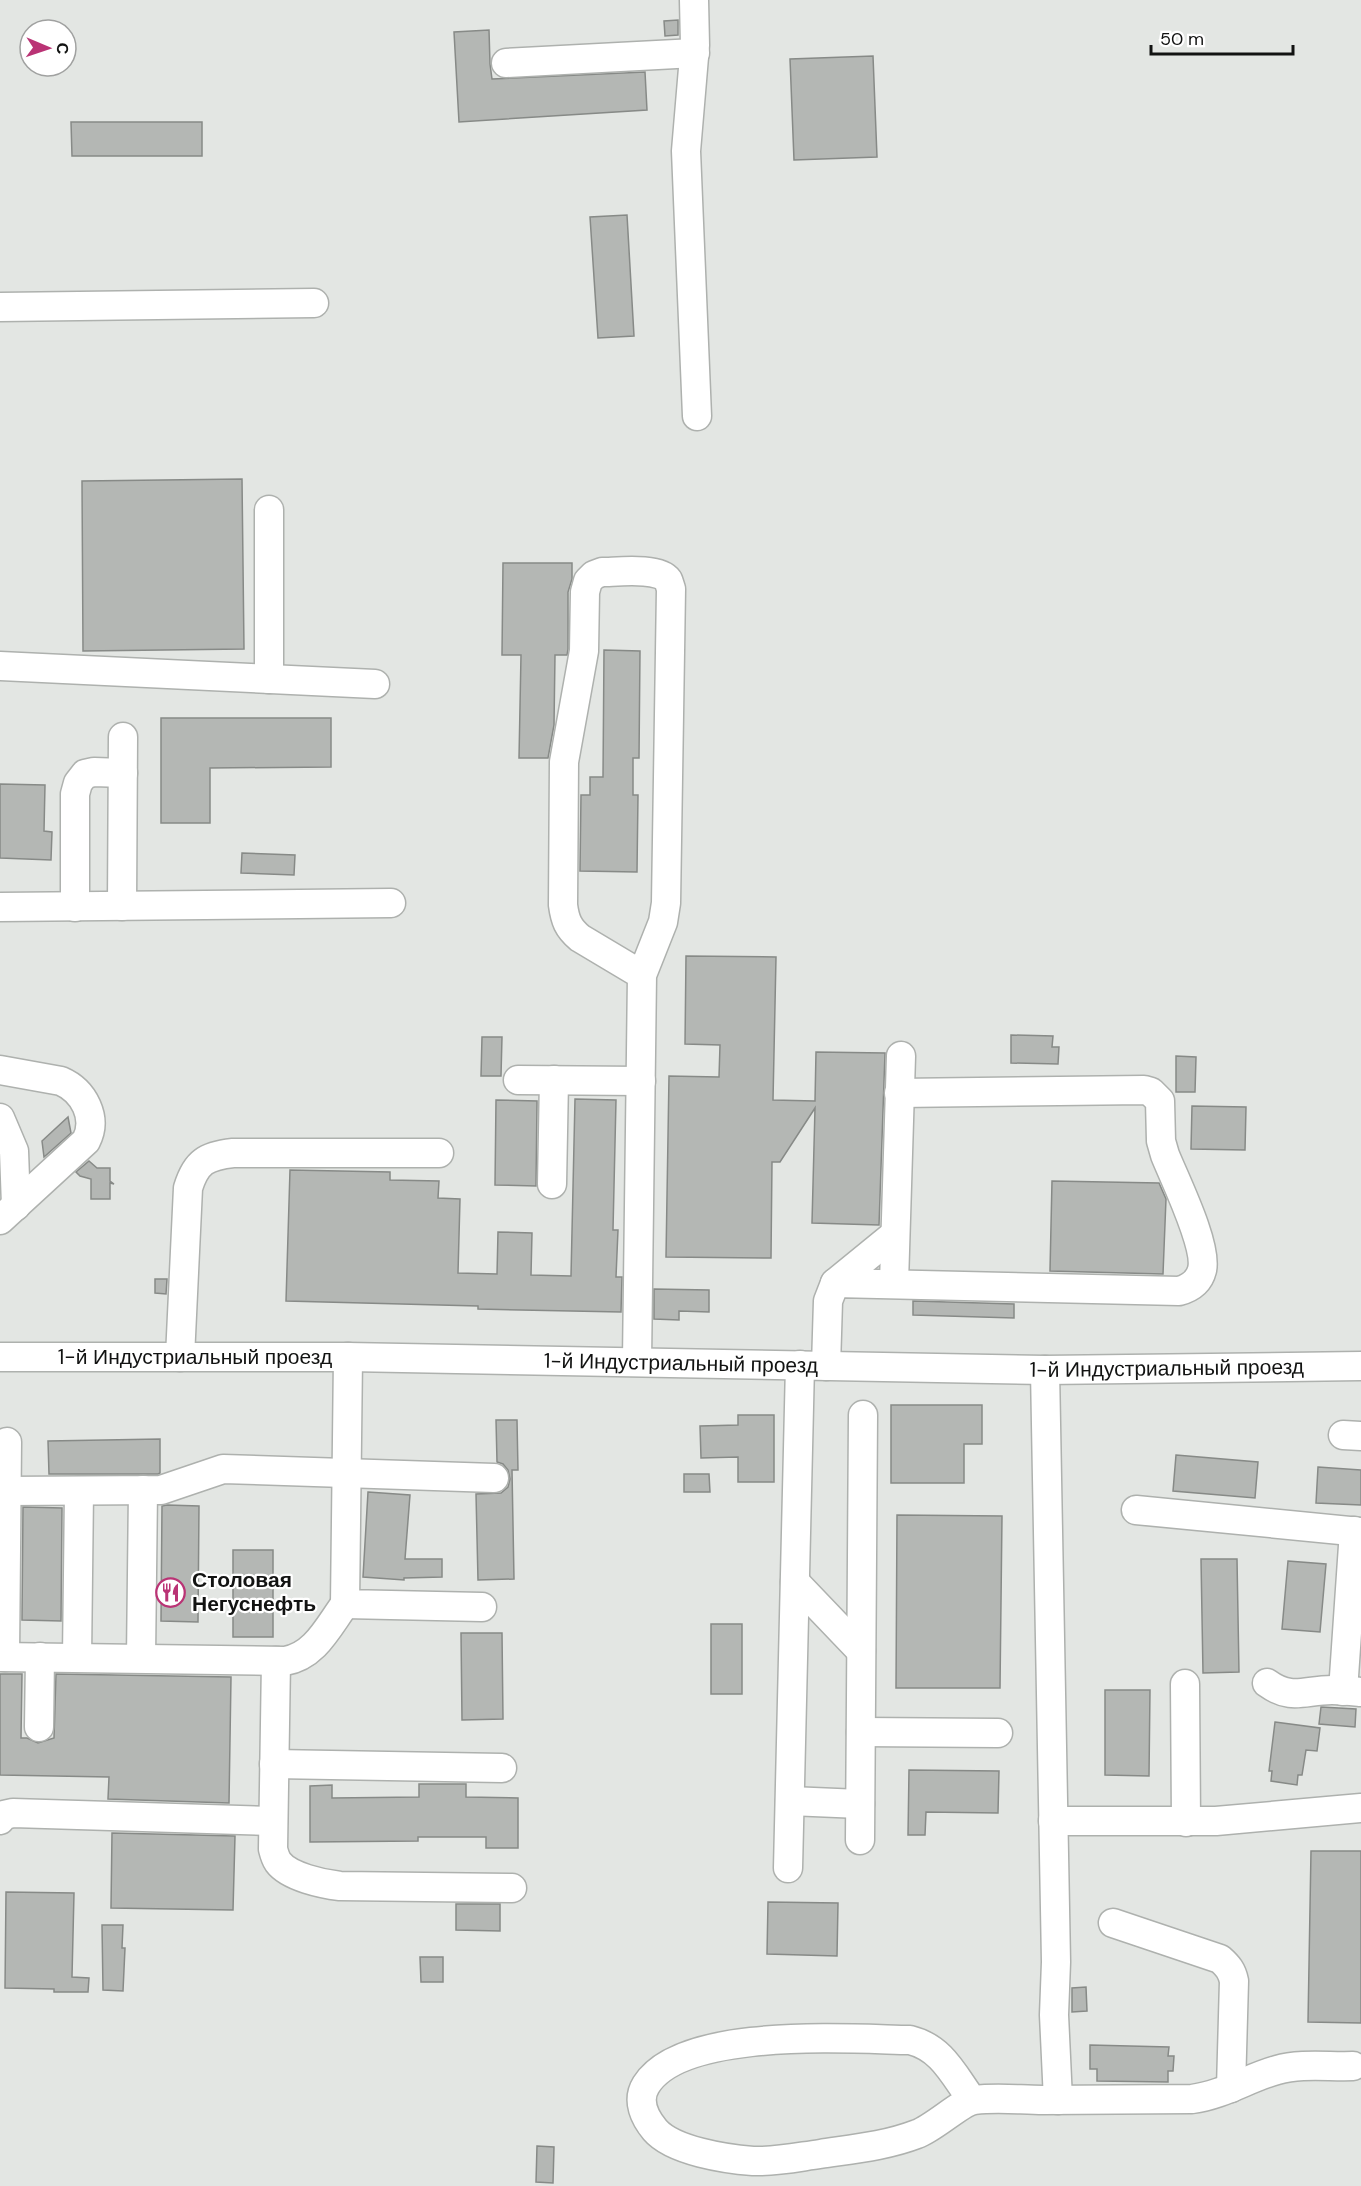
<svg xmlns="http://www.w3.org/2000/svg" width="1361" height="2186" font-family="'DM Sans',sans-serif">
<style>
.building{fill:#b4b7b4;stroke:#878a87;stroke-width:1.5}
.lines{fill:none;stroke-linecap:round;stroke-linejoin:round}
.minor-casing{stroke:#aeb1ae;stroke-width:31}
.minor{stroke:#fff;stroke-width:28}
.labels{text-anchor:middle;stroke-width:4.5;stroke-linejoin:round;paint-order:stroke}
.street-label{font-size:21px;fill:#121312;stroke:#fff}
.poi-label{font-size:21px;font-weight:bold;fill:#121312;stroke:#fff;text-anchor:start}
</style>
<rect width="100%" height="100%" fill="#e3e6e3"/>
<!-- building -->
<g class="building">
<polygon points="678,20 678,35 665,36 664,21"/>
<polygon points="489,30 490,64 492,79 645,72 647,110 459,122 454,32"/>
<polygon points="873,56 877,157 794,160 790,59"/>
<polygon points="71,122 202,122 202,156 72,156"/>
<polygon points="627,215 634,336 598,338 590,217"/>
<polygon points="242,479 244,649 83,651 82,481"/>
<polygon points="503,563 572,563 572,579 568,592 568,649 567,655 555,655 554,725 548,758 519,758 521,655 502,655"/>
<polygon points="604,650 640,651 639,758 633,758 633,795 638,795 637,872 580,871 581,795 590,795 590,777 603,777"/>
<polygon points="161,718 331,718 331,767 210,768 210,823 161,823"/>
<polygon points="0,784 45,785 44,831 52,832 51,860 0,858"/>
<polygon points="242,853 295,855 294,875 241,873"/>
<polygon points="686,956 776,957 773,1100 815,1101 816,1052 885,1053 879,1225 812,1223 815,1108 780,1162 772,1162 771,1258 666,1257 669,1076 719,1077 720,1045 685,1044"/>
<polygon points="1011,1035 1053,1036 1052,1047 1059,1047 1058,1064 1011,1063"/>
<polygon points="482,1037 502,1037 501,1076 481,1076"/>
<polygon points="1176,1056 1196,1057 1195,1092 1176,1092"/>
<polygon points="575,1099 616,1100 613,1230 618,1230 616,1277 622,1277 621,1312 478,1309 478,1306 286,1301 290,1170 390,1172 390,1180 439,1181 438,1198 460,1199 458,1273 497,1274 498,1232 532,1233 531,1275 571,1276"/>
<polygon points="496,1100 537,1101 536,1186 495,1185"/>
<polygon points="1192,1106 1246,1107 1245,1150 1191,1149"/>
<polygon points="68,1117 71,1133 44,1157 42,1141"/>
<polygon points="89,1161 97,1168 110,1168 110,1181 114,1184 110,1183 110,1199 91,1199 91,1179 80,1176 76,1172"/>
<polygon points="1052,1181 1159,1183 1166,1199 1163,1274 1050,1271"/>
<polygon points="155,1279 167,1279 166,1294 155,1293"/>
<polygon points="654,1289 709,1290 709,1312 679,1311 679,1320 654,1319"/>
<polygon points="913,1301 1014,1304 1014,1318 913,1315"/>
<polygon points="891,1405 982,1405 982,1444 964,1444 964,1483 891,1483"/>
<polygon points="738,1415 774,1415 774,1482 738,1482 738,1457 701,1458 700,1426 738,1425"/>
<polygon points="496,1420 517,1420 518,1470 512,1470 514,1579 478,1580 476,1494 501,1493 508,1487 510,1479 508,1470 503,1464 497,1462"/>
<polygon points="160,1439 160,1473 158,1474 49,1474 48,1441"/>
<polygon points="1176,1455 1258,1462 1255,1498 1173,1491"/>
<polygon points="1318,1467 1361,1470 1361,1505 1316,1503"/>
<polygon points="684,1474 709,1474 710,1492 684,1492"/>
<polygon points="368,1492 410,1495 405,1559 442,1559 442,1577 404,1578 404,1580 363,1577"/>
<polygon points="167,1505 199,1506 198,1622 161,1621 162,1506"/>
<polygon points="23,1507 62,1508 61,1621 22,1620"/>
<polygon points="897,1515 1002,1516 1000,1688 896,1688"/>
<rect x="233" y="1550" width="40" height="87"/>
<polygon points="1201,1559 1237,1559 1239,1672 1203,1673"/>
<polygon points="1288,1561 1326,1564 1320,1632 1282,1629"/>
<rect x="711" y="1624" width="31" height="70"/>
<polygon points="461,1633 502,1633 503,1719 462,1720"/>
<polygon points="0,1674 22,1674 21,1738 27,1738 38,1743 54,1738 56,1674 231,1677 229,1803 108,1799 109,1777 0,1775"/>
<polygon points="1105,1690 1150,1690 1149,1776 1105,1775"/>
<polygon points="1321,1707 1356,1709 1355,1727 1319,1724"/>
<polygon points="1275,1722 1320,1728 1317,1751 1306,1750 1302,1775 1298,1775 1297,1785 1271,1781 1272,1771 1269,1771"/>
<polygon points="909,1770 999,1771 998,1813 926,1812 925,1835 908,1835"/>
<polygon points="419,1784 466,1784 466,1797 518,1798 518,1848 486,1848 486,1837 418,1837 418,1841 310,1842 310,1786 332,1785 332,1798 419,1797"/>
<polygon points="112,1833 235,1836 233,1910 111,1908"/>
<polygon points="1311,1851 1361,1851 1361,2023 1308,2022"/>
<polygon points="6,1892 74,1893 72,1977 89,1978 88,1992 54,1992 54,1989 5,1988"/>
<polygon points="768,1902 838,1903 837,1956 767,1954"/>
<polygon points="456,1904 500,1904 500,1931 456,1930"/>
<polygon points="102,1925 123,1925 122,1948 125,1948 123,1991 103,1990"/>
<polygon points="420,1957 443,1957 443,1982 421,1982"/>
<polygon points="1086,1987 1087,2011 1072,2012 1072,1988"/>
<polygon points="1090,2045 1169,2047 1168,2056 1174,2056 1173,2071 1168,2071 1168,2082 1097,2081 1097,2069 1090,2069"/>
<polygon points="537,2146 554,2147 553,2183 536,2182"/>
</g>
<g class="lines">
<defs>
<g id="minor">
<polyline points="694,0 695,45 686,151 697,416"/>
<polyline points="506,63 695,53"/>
<polyline points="0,307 314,303"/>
<polyline points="0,666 375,684"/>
<polyline points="269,679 269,510"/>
<polyline points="122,906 123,737"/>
<polyline points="0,907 391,903"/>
<polyline points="75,907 75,794 78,783 85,774 94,772 123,773"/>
<path d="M0 1070 61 1081C84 1091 98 1118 86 1141L0 1220"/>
<polyline points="518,1080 641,1081"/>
<polyline points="0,1118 14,1151 16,1206"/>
<polyline points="552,1184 554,1080"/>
<polyline points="835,1283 895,1234"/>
<polyline points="894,1283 901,1056"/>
<path id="s1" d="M0 1357H348L1045 1370 1361 1366"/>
<path d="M180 1357 188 1188C196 1162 206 1156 233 1153H439"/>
<polyline points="348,1357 345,1604 482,1607"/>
<path d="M637 1361 642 975 663 922 666 903 671 589C670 586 669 582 668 580 659 567 616 572 602 572L594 575 588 581 585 592 584 651 564 762 563 905C565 920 568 928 580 938L642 975"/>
<path d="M826 1366 828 1301 835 1283 1179 1291C1190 1288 1199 1282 1202 1270 1208 1246 1175 1180 1165 1155L1161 1141 1160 1101 1151 1092 1144 1090 899 1093"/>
<polyline points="1045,1370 1056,1962 1054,2015 1058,2100"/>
<polyline points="1343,1435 1361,1436"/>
<polyline points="7,1491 161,1490 223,1469 494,1478"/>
<polyline points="1136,1510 1361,1532"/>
<polyline points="795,1582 861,1651"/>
<path d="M0 1657 285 1661C315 1656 328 1627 345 1604"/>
<polyline points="5,1657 7,1442"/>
<polyline points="77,1658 79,1491"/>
<polyline points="141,1658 143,1490"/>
<path d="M276 1661 273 1849C274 1853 276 1859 278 1862 289 1877 323 1884 340 1886L512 1888"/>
<path d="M1267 1683C1292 1701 1304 1690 1332 1690 1342 1690 1351 1691 1361 1692"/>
<polyline points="1185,1684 1186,1822"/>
<polyline points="1343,1691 1354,1531"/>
<polyline points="39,1727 40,1657"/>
<polyline points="861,1732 998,1733"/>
<polyline points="274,1764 502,1768"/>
<polyline points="790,1801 860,1804"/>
<polyline points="0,1820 4,1815 13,1813 273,1821"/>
<polyline points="1053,1821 1216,1821 1361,1808"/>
<polyline points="860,1840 863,1415"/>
<polyline points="788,1868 800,1365"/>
<path d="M1113 1923 1220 1959C1228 1966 1232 1971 1234 1981L1231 2088"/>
<path d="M972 2100C953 2074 942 2048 910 2040 848 2039 682 2027 646 2085 636 2101 645 2118 655 2130 673 2151 726 2159 753 2161 775 2162 798 2157 820 2154 853 2149 886 2146 917 2134 934 2128 962 2101 975 2100 997 2097 1021 2100 1043 2100 1093 2100 1143 2099 1192 2099 1223 2095 1248 2078 1277 2070 1301 2063 1329 2067 1353 2066"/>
</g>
</defs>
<!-- minor casing -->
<use href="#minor" class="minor-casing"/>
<!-- minor -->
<use href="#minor" class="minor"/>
</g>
<!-- icons -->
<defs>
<symbol id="restaurant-ring" viewBox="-11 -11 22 22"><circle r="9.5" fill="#fff" stroke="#ba3375" stroke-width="1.5"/><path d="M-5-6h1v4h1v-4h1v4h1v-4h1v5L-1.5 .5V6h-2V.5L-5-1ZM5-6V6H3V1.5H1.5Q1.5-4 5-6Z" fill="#ba3375"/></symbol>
</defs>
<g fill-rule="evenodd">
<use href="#restaurant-ring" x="154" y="1576" width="33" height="33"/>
</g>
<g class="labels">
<!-- street labels -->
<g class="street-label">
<text dy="7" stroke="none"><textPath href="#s1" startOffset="195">1-й Индустриальный проезд</textPath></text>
<text dy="7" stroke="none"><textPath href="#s1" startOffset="681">1-й Индустриальный проезд</textPath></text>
<text dy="7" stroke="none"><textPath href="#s1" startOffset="1167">1-й Индустриальный проезд</textPath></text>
</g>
<!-- poi labels -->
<g class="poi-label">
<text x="192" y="1587">Столовая<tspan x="192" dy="24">Негуснефть</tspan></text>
</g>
</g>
<!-- north arrow -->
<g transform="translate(48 48) rotate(92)"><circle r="28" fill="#ffffff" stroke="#a0a1a0" stroke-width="1.5"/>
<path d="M0-4.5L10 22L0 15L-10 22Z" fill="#ba3375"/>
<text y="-9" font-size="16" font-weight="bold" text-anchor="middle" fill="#121312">С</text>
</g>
<!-- scale -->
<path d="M1151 45v9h142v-9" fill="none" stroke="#121312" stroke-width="3"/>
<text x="1160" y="45" font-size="18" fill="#121312" stroke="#ffffff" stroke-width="4.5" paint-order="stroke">50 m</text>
</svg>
